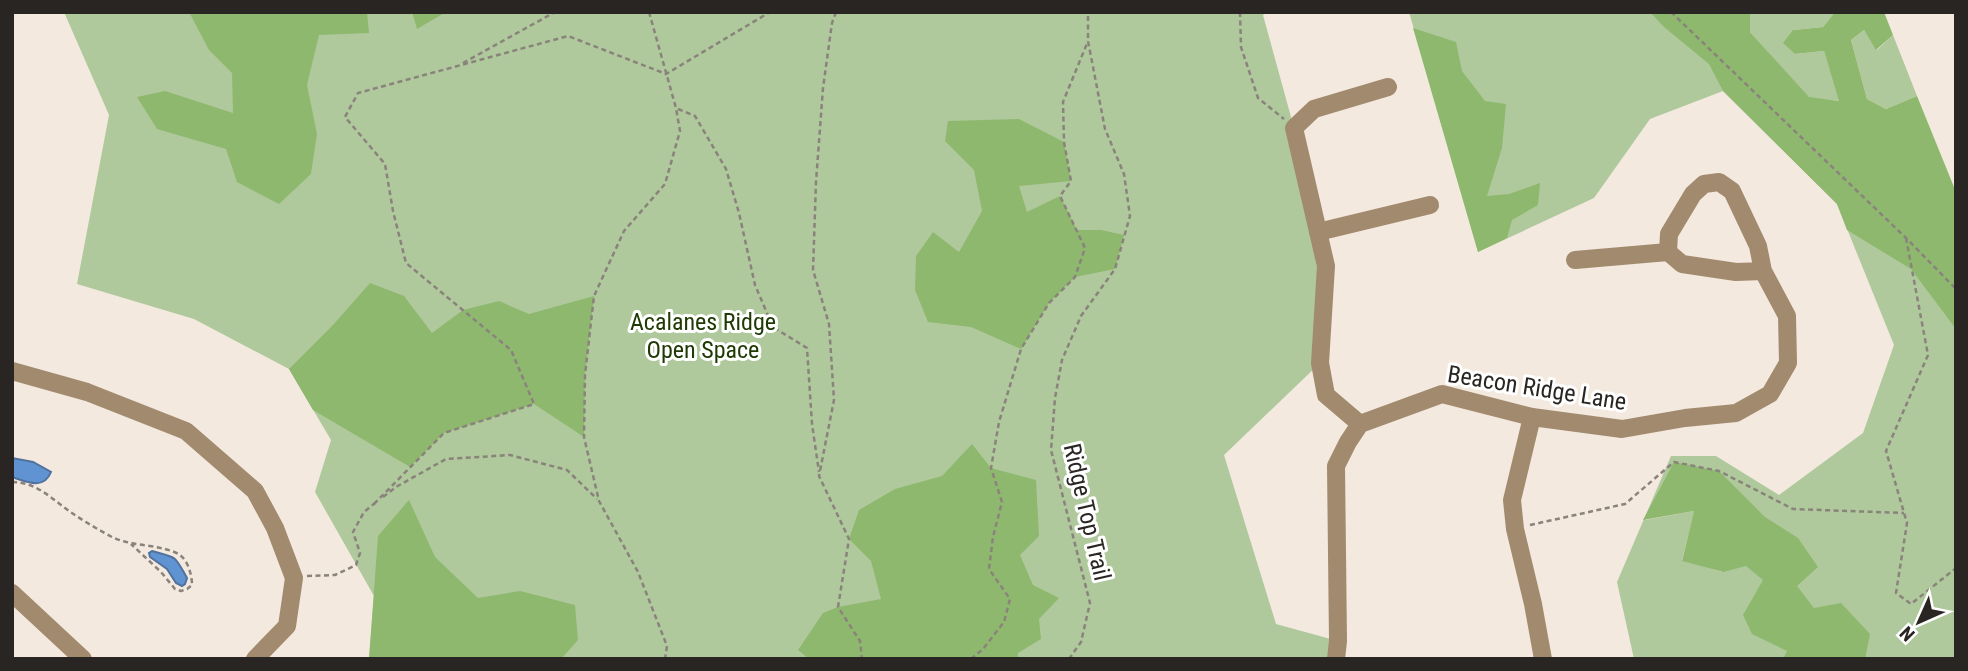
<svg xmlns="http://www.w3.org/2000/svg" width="1968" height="671" font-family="'Roboto Condensed',sans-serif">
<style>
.green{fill:#afc99c;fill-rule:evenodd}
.forest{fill:#8fb86f}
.water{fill:#6093d2;stroke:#50729d;stroke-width:2}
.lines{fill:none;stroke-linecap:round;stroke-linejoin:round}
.path{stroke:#8a837c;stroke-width:2.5;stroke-dasharray:5 3.5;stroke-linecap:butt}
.minor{stroke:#a28a6e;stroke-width:18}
.labels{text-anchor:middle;stroke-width:6;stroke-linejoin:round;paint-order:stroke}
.park-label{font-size:24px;fill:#203a04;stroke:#fff}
.street-label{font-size:24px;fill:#292522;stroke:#fff}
</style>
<rect width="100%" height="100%" fill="#f3e9df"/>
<!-- green -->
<g class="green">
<polygon points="64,12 1267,12 1263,15 1294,128 1326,266 1320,363 1224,455 1276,624 1338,641 1336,659 369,659 374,596 315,492 331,440 289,369 194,319 77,284 109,115"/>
<path d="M1409 12H1680L1956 288V659H1634L1617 582 1671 456H1716L1779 495 1863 433 1894 345 1837 204 1723 91 1650 119 1594 198 1478 252ZM1675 462 1748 501 1645 520ZM1694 512 1723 571 1722 572 1682 560Z"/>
<polygon points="1750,12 1835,12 1823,27 1793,30 1795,54 1824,51 1840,101 1809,98 1750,32"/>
<polygon points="1864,30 1877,50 1893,35 1917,96 1886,109 1867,99 1851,40"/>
</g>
<!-- forest -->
<g class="forest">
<polygon points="189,12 367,12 369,33 319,35 307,85 317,134 311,174 279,204 237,182 226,149 157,129 137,97 165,91 233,113 232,73 209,50"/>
<polygon points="412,12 446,12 417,29"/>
<polygon points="1650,12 1750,12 1750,32 1809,97 1839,101 1824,51 1795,54 1783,43 1793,30 1823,27 1835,12 1884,12 1893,35 1876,50 1864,30 1851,40 1867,99 1886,109 1917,96 1956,192 1956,329 1911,269 1847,230 1837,204 1723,91 1709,64 1664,27"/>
<polygon points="1413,28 1456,42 1462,71 1485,101 1506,104 1502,148 1487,196 1509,194 1540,183 1538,205 1512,220 1507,238 1478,252"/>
<polygon points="1019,119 1064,142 1071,181 1019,186 1027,212 1060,196 1077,230 1101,230 1124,235 1115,269 1075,277 1049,303 1021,349 971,327 928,322 915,290 916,256 933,232 959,252 982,211 974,170 945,141 948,121"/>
<polygon points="370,283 404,296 432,333 463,310 499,301 529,314 594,296 585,375 584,437 534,404 444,433 410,467 313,410 289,369 333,325"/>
<polygon points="972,444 991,468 1036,480 1039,536 1020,555 1033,585 1059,598 1039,619 1041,639 1018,653 1018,659 809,659 798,650 823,613 838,607 881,599 871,561 849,539 859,510 895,489 942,476"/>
<polygon points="1674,462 1719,471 1765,517 1798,538 1818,567 1797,586 1814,608 1841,603 1870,634 1865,659 1783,659 1787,651 1752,634 1743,615 1763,580 1746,566 1723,572 1682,561 1694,511 1643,520"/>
<polygon points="409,500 435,557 478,598 520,591 575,605 578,640 561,659 369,659 378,536"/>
</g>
<!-- water -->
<g class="water">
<path d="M12 458 33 462 51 472C44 490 27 482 12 477Z"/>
<path d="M152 551C178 558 174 555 187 578L185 584 182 586 176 583 167 569 150 557 149 553Z"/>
</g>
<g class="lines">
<!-- path -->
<g class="path">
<polyline points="649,12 676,108 680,131 665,184 624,231 594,296 585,375 584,437 599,501 638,572 667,646 665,659"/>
<polyline points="836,12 832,23 823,88 816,182 813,270 829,324 834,400 819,476 849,539 838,607 860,641 862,659"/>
<polyline points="1240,12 1241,47 1258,98 1284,119"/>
<polyline points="1671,12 1906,238 1956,289"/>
<polyline points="463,63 555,12"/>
<polyline points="678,109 695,116 726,169 739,213 755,285 773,327 807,348 812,424 819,472"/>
<polyline points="1906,238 1928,355 1886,451 1907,523 1896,593 1911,604 1956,568"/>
<path d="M12 482C36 482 51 498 69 511 82 520 97 529 112 537 132 547 163 544 180 555 188 561 192 575 192 585L187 589 181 591 175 589 161 572 131 544"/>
<polyline points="383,497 396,487 446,459 510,455 567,470 597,499"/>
<polyline points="374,504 444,433 534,404 511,350 406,263 393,211 385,164 345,117 358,93 568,36 666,74 770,12"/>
<polyline points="1530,525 1625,504 1674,462 1719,471 1793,509 1904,513"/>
<polyline points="307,576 335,575 356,565 360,553 353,532 364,512 375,503"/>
<polyline points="971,659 983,649 1004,622 1010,599 989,569 993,537 1002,502 991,468 999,422 1021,349 1049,303 1075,277 1085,248 1060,196 1071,181 1064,142 1063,102 1088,41"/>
<polyline points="1069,659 1081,642 1090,603 1051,450 1055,398 1062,360 1081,316 1115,269 1130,216 1124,174 1105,129 1088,41 1088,12"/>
</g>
<!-- minor -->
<g class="minor">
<polyline points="1318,232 1430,205"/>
<polyline points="1575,260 1668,252"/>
<polyline points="12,371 87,392 186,431 255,491 275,528 294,578 287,626 255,659"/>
<polyline points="1532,417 1512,500 1515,529 1533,604 1543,659"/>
<polyline points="1360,424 1326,395 1320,363 1326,266 1294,128 1314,109 1388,87"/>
<polyline points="12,593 83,659"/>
<polyline points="1336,659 1338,641 1336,466 1348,442 1360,424 1442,394 1532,417 1622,429 1685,418 1736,413 1770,394 1788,363 1787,316 1763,271 1758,246 1732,191 1719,182 1704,184 1693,194 1669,234 1668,252 1682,264 1736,272 1763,271"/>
</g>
</g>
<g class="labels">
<!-- park labels -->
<g class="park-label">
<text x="703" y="330">Acalanes Ridge<tspan x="703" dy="28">Open Space</tspan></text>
</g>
<!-- street labels -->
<g class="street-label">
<text transform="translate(1537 388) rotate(9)" y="8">Beacon Ridge Lane</text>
<text transform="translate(1087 512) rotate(77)" y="8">Ridge Top Trail</text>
</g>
</g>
<!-- border -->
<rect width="1968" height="671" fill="none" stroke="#292522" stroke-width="28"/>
<!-- north arrow -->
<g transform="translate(1919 622) rotate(225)" stroke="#ffffff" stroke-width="5" paint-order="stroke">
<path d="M0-5L12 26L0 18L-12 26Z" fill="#292522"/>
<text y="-10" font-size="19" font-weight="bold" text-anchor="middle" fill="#292522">N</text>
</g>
</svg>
